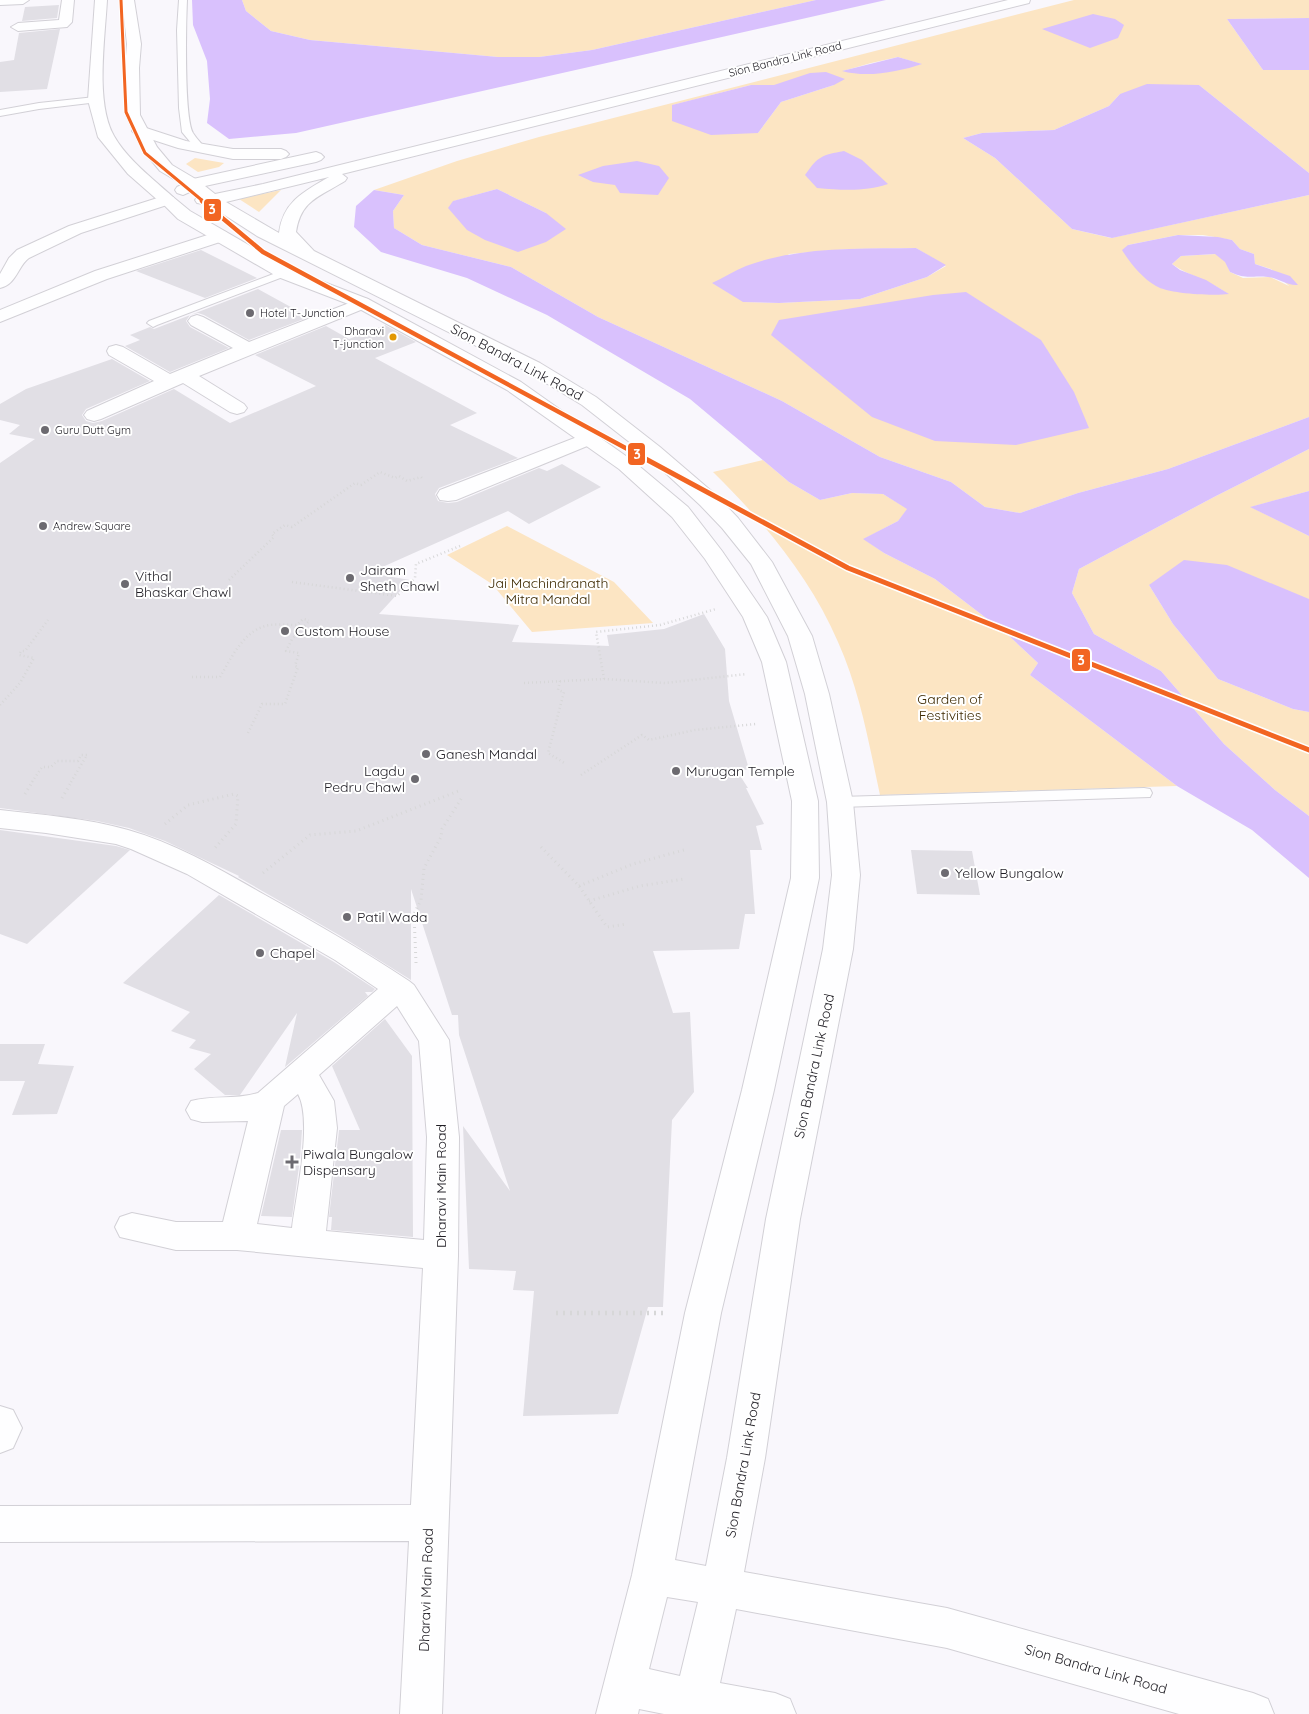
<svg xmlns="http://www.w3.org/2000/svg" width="1309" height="1714" font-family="Quicksand,sans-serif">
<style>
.green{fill:#fce5c3;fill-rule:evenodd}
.water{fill:#d9c1fd}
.building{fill:#e1dfe5}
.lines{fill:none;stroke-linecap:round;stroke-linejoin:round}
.lane-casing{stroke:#d2d0d6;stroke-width:2}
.street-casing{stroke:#d2d0d6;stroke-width:2}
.secondary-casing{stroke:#d2d0d6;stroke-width:2}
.primary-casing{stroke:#d2d0d6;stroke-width:2}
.path-far2{stroke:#d7d7d8;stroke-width:2.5;stroke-dasharray:1 3;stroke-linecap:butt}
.path-far1{stroke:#d7d7d8;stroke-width:3;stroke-dasharray:1 4;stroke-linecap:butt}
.path{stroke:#d7d7d8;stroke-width:4.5;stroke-dasharray:2 5;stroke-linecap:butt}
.lane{fill:#fefeff;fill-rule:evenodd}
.street{fill:#fefeff;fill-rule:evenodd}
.secondary{fill:#fefeff;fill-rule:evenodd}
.primary{fill:#fefeff;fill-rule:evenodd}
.metro-1-far2-casing{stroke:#fff;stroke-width:5}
.metro-1-far1-casing{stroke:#fff;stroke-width:7}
.metro-1-casing{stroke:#fff;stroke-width:8}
.metro-1-far2{stroke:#f26522;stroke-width:3}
.metro-1-far1{stroke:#f26522;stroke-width:4.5}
.metro-1{stroke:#f26522;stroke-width:5}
.poi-dot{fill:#6c6a70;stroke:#fff;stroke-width:2}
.bus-dot{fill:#e29804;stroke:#fff;stroke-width:2}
.labels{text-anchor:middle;stroke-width:4;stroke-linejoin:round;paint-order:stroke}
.far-street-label{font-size:11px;fill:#201e25;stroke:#fff}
.far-poi-label{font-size:11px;fill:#201e25;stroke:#fff;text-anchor:start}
.far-bus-label{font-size:11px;fill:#201e25;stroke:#fff;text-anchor:end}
.street-label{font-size:14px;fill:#201e25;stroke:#fff}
.poi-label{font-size:14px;fill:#201e25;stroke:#fff;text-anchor:start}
.park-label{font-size:14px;fill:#3f2b03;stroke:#fff}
.line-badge{stroke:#fff;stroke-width:2}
.badge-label{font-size:14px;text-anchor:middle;font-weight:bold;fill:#fff}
</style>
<rect width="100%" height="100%" fill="#f9f7fc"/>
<!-- green -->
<g class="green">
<polygon points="242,0 816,0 592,50 539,57 498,57 310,40 271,31 246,11"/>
<path d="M1074 0H1309V18L1227 19 1263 70H1309V173L1199 85 1120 94 1109 106 1054 130 982 133 963 138 995 158 1072 229 1111 238 1309 195V417L1168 469 1078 493 1020 513 985 507 951 482 880 457 782 401 598 317 511 267 422 245 394 228 393 211 404 195 374 190 457 161 539 137ZM898 57 921 64 893 71H843L871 63ZM751 85H834L781 102 758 133 673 105ZM497 189 546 213 457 217 449 208 454 201ZM1178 235H1203L1232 240 1240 249 1254 254 1255 264 1271 269 1289 286 1270 277 1243 278 1230 272 1226 262 1216 254 1181 256 1172 264C1189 276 1211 281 1228 294L1190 293 1128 245ZM916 248 946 266 927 277 860 299 779 303 743 302 789 254 849 249Z"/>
<polygon points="195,158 224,163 219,167 198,172 186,164"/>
<polygon points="281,190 259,212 239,199"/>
<polygon points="1309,449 1309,491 1251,507 1309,536 1309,599 1149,585 1173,624 1218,679 1293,709 1309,712 1309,816 1275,790 1224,744 1161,671 1094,634 1072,593 1079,569 1214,497"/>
<path d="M763 460 789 482 820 500 852 493 883 494 908 509 898 521 864 539 884 553 935 579 1007 634 1038 663 1030 675 1177 786 880 795C869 744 860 691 838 642 810 577 763 521 713 472Z"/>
<polygon points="507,526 614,582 653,623 532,632 492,584 447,555"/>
</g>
<!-- water -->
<g class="water">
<polygon points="192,0 242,0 246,11 271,31 310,40 498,57 539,57 592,50 816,0 886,0 296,133 229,139 207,123 210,99 207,61 193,25"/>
<polygon points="1093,14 1115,19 1124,25 1118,38 1090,48 1042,29"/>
<polygon points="1309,18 1309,70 1263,70 1227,19"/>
<path d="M898 57 922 64C898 72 867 78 842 71Z"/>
<polygon points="826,72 845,79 834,85 781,102 758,133 711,135 672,121 672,105 751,85 774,85 810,73"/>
<polygon points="1147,84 1199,85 1309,173 1309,195 1112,238 1072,229 995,158 963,138 982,133 1054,130 1109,106 1120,94"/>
<path d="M844 151 862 160 888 184C865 192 841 190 817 188L805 175C818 156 822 155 844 151Z"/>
<polygon points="637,161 659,166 669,178 658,195 620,193 615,185 593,182 578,175 603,166"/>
<polygon points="497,189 546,213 566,229 546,242 518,252 485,240 467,230 448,208 453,201"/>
<polygon points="374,190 404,195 393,211 394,228 422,245 511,267 598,317 782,401 880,457 951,482 985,507 1020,513 1078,493 1168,469 1309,417 1309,449 1214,497 1079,569 1072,593 1094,634 1161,671 1224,744 1275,790 1309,816 1309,878 1252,830 1177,786 1030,675 1038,663 1007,634 935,579 884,553 863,539 898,521 907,509 883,494 852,493 820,500 789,482 690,399 547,315 467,278 381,252 354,227 356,206"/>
<path d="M1178 235 1218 237 1232 240 1240 249 1254 254 1255 264 1290 276 1298 285C1287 286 1279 278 1268 277 1251 275 1248 280 1230 272L1225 262 1215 254 1181 256 1172 264 1180 270 1206 280 1229 294C1213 296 1169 294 1156 286 1142 278 1130 263 1122 250L1128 245Z"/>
<path d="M916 248 946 265 927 277 860 299 779 303 743 302 712 283C723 278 734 271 746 266 800 246 860 249 916 248Z"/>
<polygon points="966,292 1041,340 1074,392 1089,428 1016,445 935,441 872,417 771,335 779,320 933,295"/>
<polygon points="1309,491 1309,536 1250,507"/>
<polygon points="1184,560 1227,565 1309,599 1309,712 1293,709 1218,679 1173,624 1149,585"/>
</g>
<!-- building -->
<g class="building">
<polygon points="59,5 57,18 22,21 25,7"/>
<polygon points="60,29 47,89 0,92 0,62 14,60 19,33"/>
<polygon points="201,250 257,278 205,298 136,271"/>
<polygon points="258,289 309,317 249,340 204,315 198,313 190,315 186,321 190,327 229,348 170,372 125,346 140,340 130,335 150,327 154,329"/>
<polygon points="385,325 416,342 375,358 477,413 450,425 518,458 439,488 435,494 438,501 448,503 457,502 539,468 547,471 562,464 601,487 529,524 508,511 369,573 410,580 379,614 519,625 512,642 609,646 607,635 664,629 704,614 725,649 729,701 749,769 737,771 748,788 746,788 764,824 756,826 762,850 750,850 755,914 745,914 739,949 653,951 673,1013 690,1012 694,1092 672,1120 663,1307 648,1307 618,1414 523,1416 534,1291 513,1290 516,1271 469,1269 463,1126 510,1191 459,1035 458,1015 452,1015 411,889 411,980 339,935 238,877 239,876 165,841 129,828 97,821 0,808 0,463 35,439 9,434 20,425 0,420 0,404 26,389 112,359 150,381 86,409 82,415 86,421 93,423 102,421 174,389 230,423 316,386 255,355 326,326 349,339"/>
<polygon points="0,830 116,846 130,850 27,944 0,934"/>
<polygon points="911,850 972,851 980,895 917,894"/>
<polygon points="219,895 334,962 375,989 372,992 365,992 368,996 285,1067 297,1013 240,1095 225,1095 194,1069 211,1054 189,1048 196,1040 171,1031 190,1012 123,983"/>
<polygon points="385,1019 412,1056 413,1237 331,1230 332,1217 329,1217 339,1130 360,1130 332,1066"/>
<polygon points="0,1044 45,1044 38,1064 74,1066 57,1114 12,1115 25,1081 0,1081"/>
<polygon points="281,1130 302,1130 300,1159 292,1217 261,1216"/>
</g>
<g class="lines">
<defs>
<g id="lane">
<path d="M179 0H187C186 22 184 117 193 133 196 138 201 143 205 148L200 151 197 150 182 132 179 108 177 30Z"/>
<polygon points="95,97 98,98 98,102 39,109 0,116 0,110 39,103"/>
<polygon points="284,270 288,271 290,273 288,275 157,325 153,327 147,323 149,321"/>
<polygon points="1144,788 1150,789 1152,793 1150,797 840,807 834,806 832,802 834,798 840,797"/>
</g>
<g id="street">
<polygon points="0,0 29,0 23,4 0,5"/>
<polygon points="62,0 74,0 72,22 67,27 18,31 11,27 18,23 59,20"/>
<path d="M167 195 173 197 175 200 173 203 81 233 29 258C17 267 17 284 0 288V274L9 258 17 250 69 226Z"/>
<polygon points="220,231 226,232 228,236 226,240 107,279 0,322 0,310 95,271"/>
<polygon points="362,298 368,299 371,303 368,307 199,376 244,404 247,408 244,412 237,414 230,412 183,383 101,419 94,421 87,419 84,415 87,411 154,381 109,355 107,351 109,347 116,345 123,347 170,374 233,348 191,325 188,321 191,317 197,315 203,317 249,342"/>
<polygon points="590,432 597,434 600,438 597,442 456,500 448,501 440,500 437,495 440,490"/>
<path d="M0 810C42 815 87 818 128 830 177 844 221 870 265 895 314 922 362 950 409 981L414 985 449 1040 459 1137 458 1256 442 1714H400L409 1541 0 1542V1506L411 1505 423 1268 237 1250H176L120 1237 115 1227 120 1217 132 1213 176 1222H223L248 1121 202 1122 191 1119 186 1110 191 1101C213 1095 236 1100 258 1093L378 989 335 960 187 874 131 849 116 844 46 833 0 828ZM397 1006 419 1041 427 1137 424 1240 326 1231 337 1128 334 1101 319 1075ZM298 1094C313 1121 296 1195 292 1228L257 1224 284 1106Z"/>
<polygon points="0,1406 13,1410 22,1428 13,1448 0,1453"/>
</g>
<g id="secondary">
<path d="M95 0H107C105 38 95 103 114 136 127 159 153 179 173 197L175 200 173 203H161L128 174 98 137 88 100Z"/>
<polygon points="122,0 134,0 141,44 139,68 140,115 157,147 172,165 199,181 201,184 199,187 187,187 160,171 142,149 126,115 125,68 127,44"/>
</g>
<g id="primary">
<path d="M1008 0H1030L1029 3 342 174 347 178 345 181C319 197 301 200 296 232L314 251 540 363 596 397 660 447 716 495 738 518 772 562 812 636 829 694 853 802 860 875 853 949 800 1219 765 1458 744 1572 947 1608 1253 1693 1268 1699 1274 1714H1179L947 1648 736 1609 720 1683 775 1693 790 1699 796 1714H664L639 1709 638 1714H596L632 1575 685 1313 742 1090 791 878 792 801 762 662 743 617 705 559 672 517 619 469 507 390 356 307 278 277 178 219 159 200 161 197H173L190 211 290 269 368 299 521 382 633 461 688 507 722 551 767 617 786 662 818 801 819 878 774 1090 721 1313 675 1560 706 1566 727 1458 766 1219 823 949 832 875 827 802 805 694 788 636 751 564 722 528 700 505 646 455 582 405 526 371 257 236 209 205 197 203 195 200 198 196 192 191 183 195 177 193 175 190 177 187 193 179 316 152 321 154 324 157 321 160 316 162 205 186 215 194 263 184ZM329 177C303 192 283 202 279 233L226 202ZM667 1597 698 1602 680 1676 649 1669Z"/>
<polygon points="140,126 186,141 233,149 281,149 286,151 289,154 286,157 281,159 233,159 178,148 135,134 132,131 135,128"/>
</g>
</defs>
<!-- lane casing -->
<use href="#lane" class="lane-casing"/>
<!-- street casing -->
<use href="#street" class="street-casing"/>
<!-- secondary casing -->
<use href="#secondary" class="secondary-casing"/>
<!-- primary casing -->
<use href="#primary" class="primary-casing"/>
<!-- path-far2 -->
<g class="path-far2">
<polyline points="229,580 274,537 272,534 285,525 292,527 355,483 361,485 380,472 395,478 399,476 407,481 421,477 424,480"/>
<polyline points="292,582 397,596 415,578 416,564 460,546"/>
<path d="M192 677H220C232 657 244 629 270 625 279 624 288 625 297 625L303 619 309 620"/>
<polyline points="604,679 596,632 660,625 716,609"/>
<polyline points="560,681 558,690 564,692 548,753 566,764"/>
<polyline points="524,683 604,679 665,683 747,674"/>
<polyline points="0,705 20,683 34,658 19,655 21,651 25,651 48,620"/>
<polyline points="248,733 262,704 285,704 298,667 295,666 299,653 286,651 292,639 310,620"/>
<polyline points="581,775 642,735 649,740 695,730 756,724"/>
<polyline points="32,782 42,767 51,767 57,761 78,761 81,755 87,755"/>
<polyline points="71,782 87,755"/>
</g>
<!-- path-far1 -->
<g class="path-far1">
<polyline points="25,794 33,781"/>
<polyline points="62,798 72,781"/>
<polyline points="165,824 188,805 234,794 238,796 236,824 215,848"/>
<polyline points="541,847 579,886 607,927 627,924"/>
<polyline points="263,873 310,835 356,831 461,790"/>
<polyline points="579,886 633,864 684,850"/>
<polyline points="589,901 640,886 684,879"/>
<polyline points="416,963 414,914 421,900 424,868 441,837 442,829 463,796"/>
</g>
<!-- path -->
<polyline class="path" points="556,1313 667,1313"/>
<!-- lane -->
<use href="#lane" class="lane"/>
<!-- street -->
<use href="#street" class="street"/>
<!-- secondary -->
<use href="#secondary" class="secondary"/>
<!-- primary -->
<use href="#primary" class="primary"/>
<defs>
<polyline id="metro-1-far2" points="121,0 126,112 145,153 204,202"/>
<polyline id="metro-1-far1" points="202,201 263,252 644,458"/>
<polyline id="metro-1" points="642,457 848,568 1309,750"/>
</defs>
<!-- metro-1-far2 casing -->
<use href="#metro-1-far2" class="metro-1-far2-casing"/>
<!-- metro-1-far1 casing -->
<use href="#metro-1-far1" class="metro-1-far1-casing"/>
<!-- metro-1 casing -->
<use href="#metro-1" class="metro-1-casing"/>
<!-- metro-1-far2 -->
<use href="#metro-1-far2" class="metro-1-far2"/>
<!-- metro-1-far1 -->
<use href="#metro-1-far1" class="metro-1-far1"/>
<!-- metro-1 -->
<use href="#metro-1" class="metro-1"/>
</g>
<!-- markers -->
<g class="poi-dot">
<circle cx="250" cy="313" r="5"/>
<circle cx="45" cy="430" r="5"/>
<circle cx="43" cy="526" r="5"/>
<circle cx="350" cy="578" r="5"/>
<circle cx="125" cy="584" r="5"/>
<circle cx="285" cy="631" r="5"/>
<circle cx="426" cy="754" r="5"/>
<circle cx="676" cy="771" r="5"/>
<circle cx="415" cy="779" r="5"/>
<circle cx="945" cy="873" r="5"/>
<circle cx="347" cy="917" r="5"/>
<circle cx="260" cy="953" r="5"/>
<path d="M289.5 1154.5h5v5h5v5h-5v5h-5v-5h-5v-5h5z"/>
</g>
<circle class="bus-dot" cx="393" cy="337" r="4.5"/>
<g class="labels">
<!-- far-street labels -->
<g class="far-street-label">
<text transform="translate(785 59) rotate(-14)" y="4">Sion Bandra Link Road</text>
</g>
<!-- far-poi labels -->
<g class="far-poi-label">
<text x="260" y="317">Hotel T-Junction</text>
<text x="55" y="434">Guru Dutt Gym</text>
<text x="53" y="530">Andrew Square</text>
</g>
<!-- far-bus labels -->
<g class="far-bus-label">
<text x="384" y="335">Dharavi<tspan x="384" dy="13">T-junction</tspan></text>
</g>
<!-- street labels -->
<g class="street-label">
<text transform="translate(517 362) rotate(28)" y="5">Sion Bandra Link Road</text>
<text transform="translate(814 1066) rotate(-78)" y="5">Sion Bandra Link Road</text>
<text transform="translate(441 1186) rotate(-90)" y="5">Dharavi Main Road</text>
<text transform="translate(743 1465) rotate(-80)" y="5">Sion Bandra Link Road</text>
<text transform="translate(426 1590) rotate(-88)" y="5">Dharavi Main Road</text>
<text transform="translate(1096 1669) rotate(16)" y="5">Sion Bandra Link Road</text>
</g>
<!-- poi labels -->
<g class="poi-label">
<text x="360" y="575">Jairam<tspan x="360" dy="16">Sheth Chawl</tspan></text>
<text x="135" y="581">Vithal<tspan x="135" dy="16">Bhaskar Chawl</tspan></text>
<text x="295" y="636">Custom House</text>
<text x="436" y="759">Ganesh Mandal</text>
<text x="405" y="776" text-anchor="end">Lagdu<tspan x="405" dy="16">Pedru Chawl</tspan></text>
<text x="686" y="776">Murugan Temple</text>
<text x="955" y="878">Yellow Bungalow</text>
<text x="357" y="922">Patil Wada</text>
<text x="270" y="958">Chapel</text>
<text x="303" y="1159">Piwala Bungalow<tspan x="303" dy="16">Dispensary</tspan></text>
</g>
<!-- park labels -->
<g class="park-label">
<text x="548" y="588">Jai Machindranath<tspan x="548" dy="16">Mitra Mandal</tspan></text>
<text x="950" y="704">Garden of<tspan x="950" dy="16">Festivities</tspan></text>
</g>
</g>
<g class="line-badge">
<rect x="203" y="198" width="19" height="24" rx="5" fill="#f26522"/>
<rect x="627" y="442" width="19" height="24" rx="5" fill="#f26522"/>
<rect x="1071" y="648" width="20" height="24" rx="5" fill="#f26522"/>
</g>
<g class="badge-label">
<text x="212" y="214">3</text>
<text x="637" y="459">3</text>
<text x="1081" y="665">3</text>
</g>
</svg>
